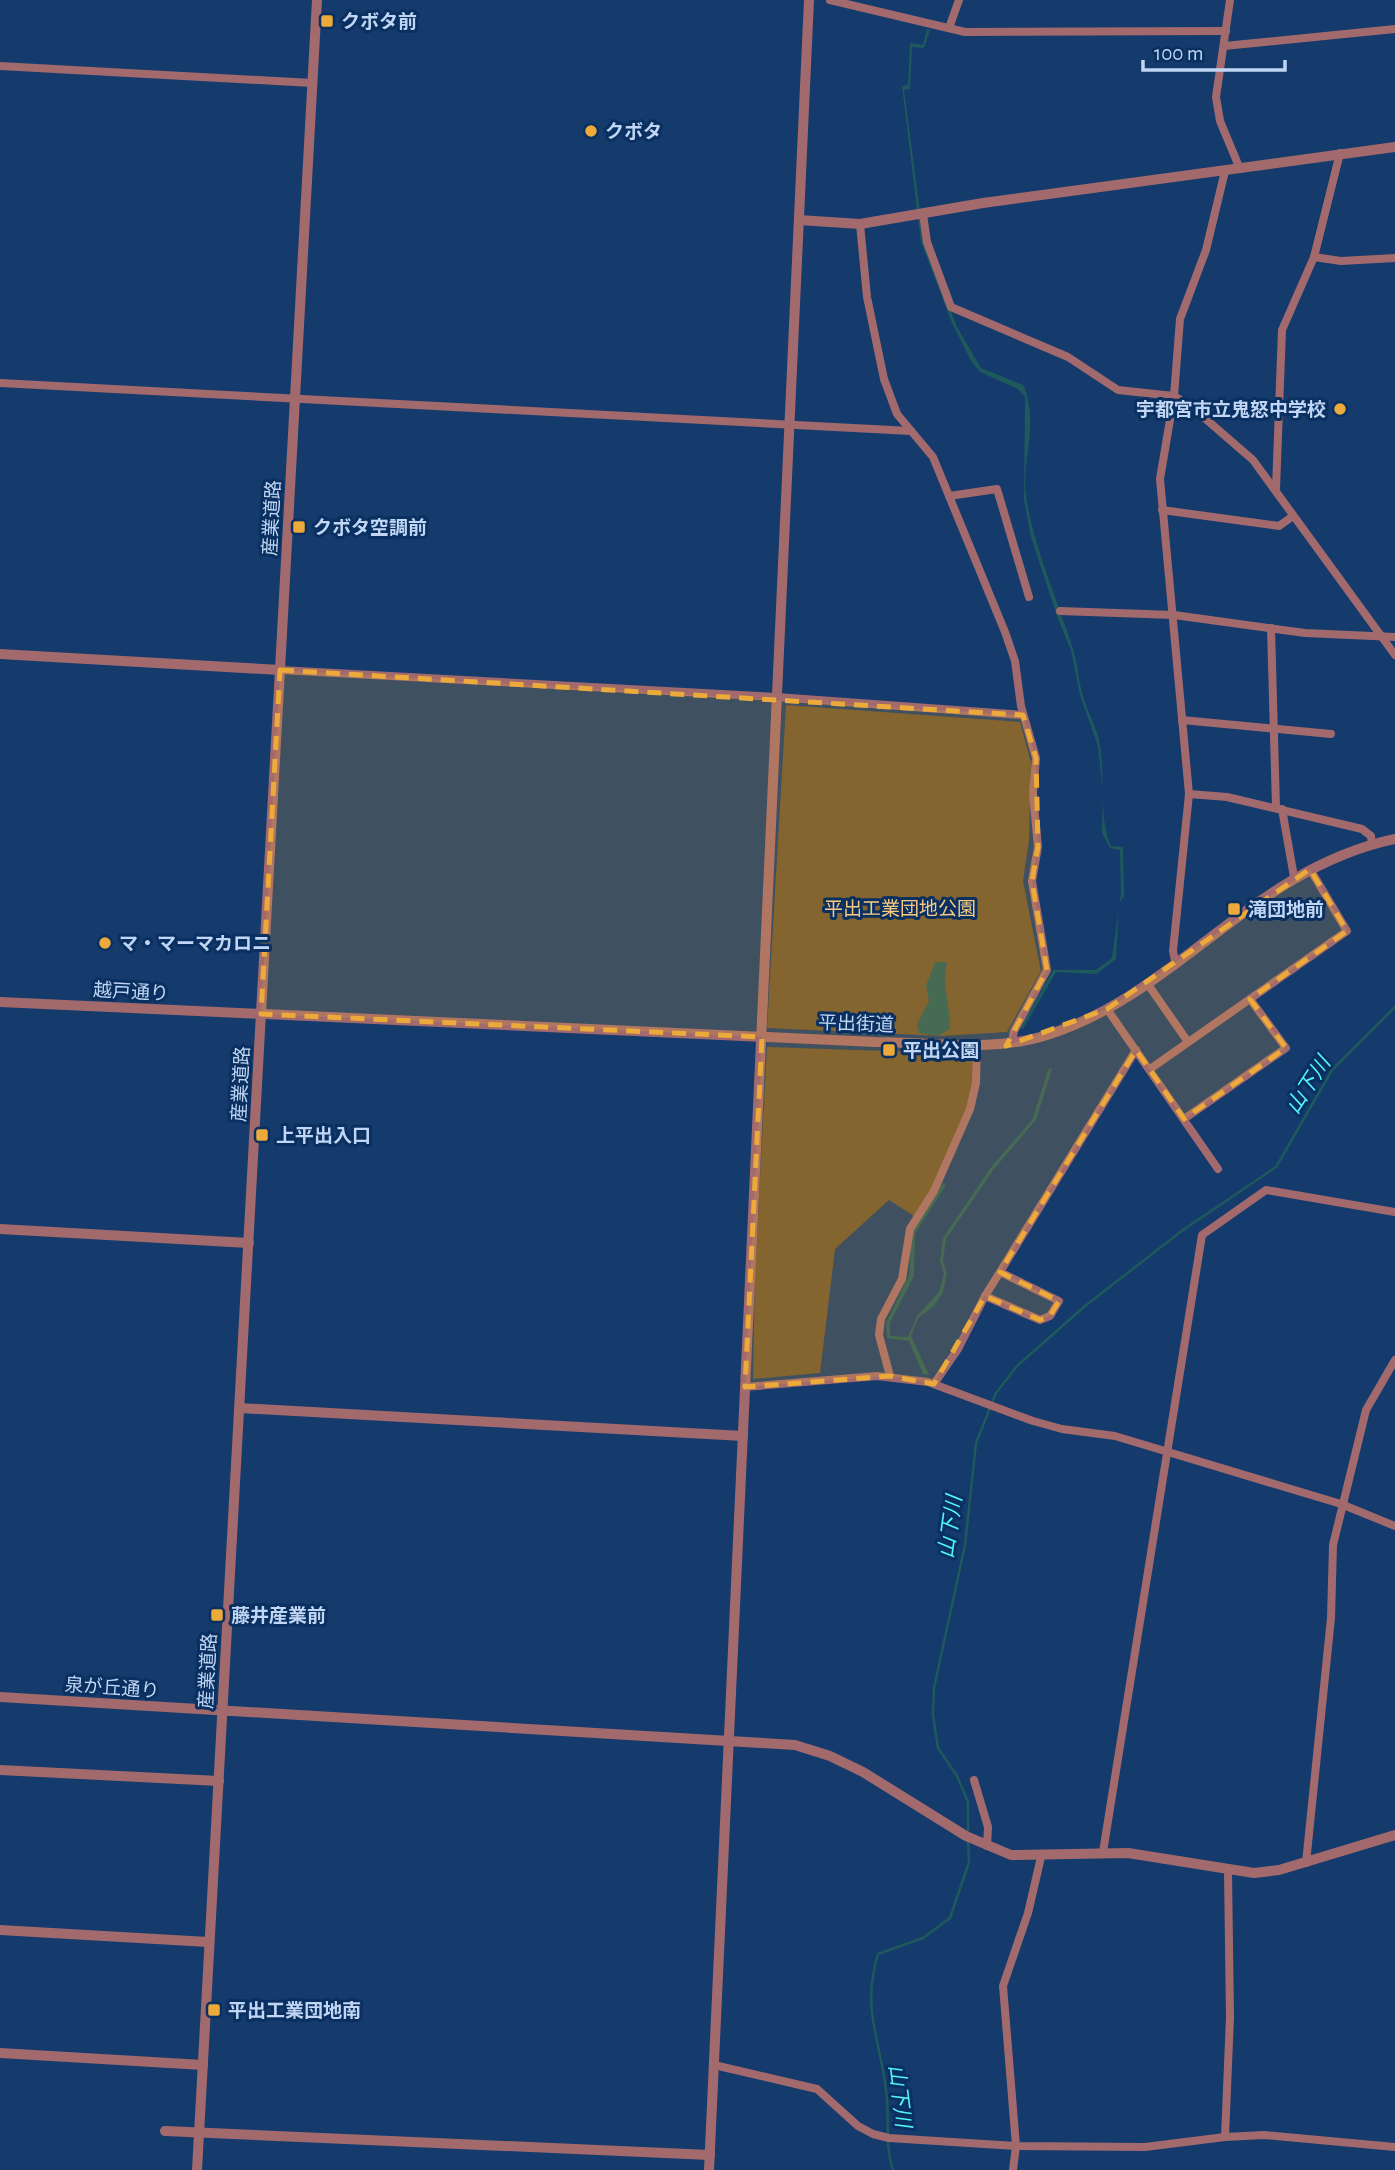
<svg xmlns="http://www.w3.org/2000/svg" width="1395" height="2170" font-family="'Alegreya Sans','Noto Sans JP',sans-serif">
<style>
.green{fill:#6b532e}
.water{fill:#1e5a5b}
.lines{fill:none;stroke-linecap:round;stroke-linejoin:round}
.stream{stroke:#1e5a5b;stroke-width:2.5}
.minor{stroke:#a26a6c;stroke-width:8}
.tertiary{stroke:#a26a6c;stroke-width:10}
.marked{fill:#ebaa39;fill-opacity:0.2;stroke:#ebaa39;stroke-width:5;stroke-dasharray:14 9;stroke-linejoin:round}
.poi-dot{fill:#ebaa39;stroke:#093060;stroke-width:2.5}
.labels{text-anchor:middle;stroke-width:6;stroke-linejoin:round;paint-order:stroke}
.poi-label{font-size:19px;font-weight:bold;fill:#c0d6f4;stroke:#093060;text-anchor:start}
.street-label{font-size:19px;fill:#c0d6f4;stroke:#093060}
.park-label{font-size:19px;fill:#f9c981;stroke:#093060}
.water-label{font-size:21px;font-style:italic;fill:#52f4f7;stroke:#093060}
</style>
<rect width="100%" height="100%" fill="#153a6c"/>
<!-- green -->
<g class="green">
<polygon points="786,705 1020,722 1031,763 1029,840 1023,881 1041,971 1007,1032 942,1036 767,1028"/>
<path d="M767 1047 976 1054C976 1115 943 1165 917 1218L889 1200 835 1249 820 1373 753 1379 755 1270Z"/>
</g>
<!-- water -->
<g class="water">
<path d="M927 29 930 30 924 48 912 47 910 89 904 90 924 242 957 327 981 368 1023 385C1040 419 1021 464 1026 496 1034 549 1057 598 1073 649 1078 664 1078 680 1083 696 1087 713 1098 729 1100 746 1105 776 1099 821 1111 846L1123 847 1124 896 1119 903 1116 959 1096 974 1056 972 1023 1029 1020 1028 1053 970H1096L1112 958 1121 893 1120 850 1110 848 1102 833 1103 793 1098 746 1080 695 1071 650 1058 619 1031 537 1024 500 1025 397 1018 389 980 372 971 361 952 323 921 242 902 86 908 85 910 43 923 45Z"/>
<path d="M935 962H947C942 986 950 1005 950 1029L938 1036 919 1033 917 1024 929 1001 926 986Z"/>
<polygon points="1049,1068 1052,1069 1036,1120 994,1169 946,1239 943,1261 947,1273 943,1292 934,1306 918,1318 911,1336 929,1375 923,1374 909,1341 887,1338 886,1323 909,1275 912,1232 943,1183 946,1185 915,1234 914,1276 890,1323 890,1336 908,1337 917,1316 939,1292 944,1274 940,1261 943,1238 992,1166 1032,1120"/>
</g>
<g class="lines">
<!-- stream -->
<g class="stream">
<polyline points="968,1834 968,1802 957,1776 938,1748 933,1715 934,1688 965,1545 976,1443 996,1393 1017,1366 1085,1306 1183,1230 1276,1167 1332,1070 1395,1007"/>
<path d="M893 2170C885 2147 889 2124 887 2100 883 2044 860 2013 878 1954L923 1938 950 1918 969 1862 968 1840"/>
</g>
<!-- minor -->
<g class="minor">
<polyline points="830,0 965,32 1226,31"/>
<polyline points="1230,0 1216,97 1220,121 1240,169"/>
<polyline points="949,28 959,0"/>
<polyline points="1224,46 1395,29"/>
<polyline points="0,66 312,83"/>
<polyline points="923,214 927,242 951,307 1068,357 1118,390 1174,396 1193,408 1253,460 1395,655"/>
<polyline points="860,224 867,297 884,379 897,414 933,457 1005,632 1015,661 1021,706 1036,758 1033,794 1038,847 1032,881 1047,970 1014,1031 1012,1042"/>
<polyline points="1314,257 1341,261 1395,258"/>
<polyline points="0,383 911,431"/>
<polyline points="1276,488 1282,330 1314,257 1340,153"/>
<polyline points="949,496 997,489 1029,597"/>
<polyline points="1162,510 1279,526 1293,516"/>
<polyline points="1060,611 1174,615 1305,633 1395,637"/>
<polyline points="1271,628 1276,807"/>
<polyline points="280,670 777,697 1023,715"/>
<polyline points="1182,720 1331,734"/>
<polyline points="1189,794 1227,797 1362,829 1371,836 1372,845"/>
<polyline points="1282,809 1294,877"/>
<polyline points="1175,961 1173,951 1189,794 1160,479 1174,396 1180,319 1206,250 1225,171"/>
<polyline points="1147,983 1188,1042"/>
<polyline points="1107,1009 1218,1169"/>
<polyline points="1150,1069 1347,931 1310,869"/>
<polyline points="1184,1119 1286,1048 1250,999"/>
<polyline points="1000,1272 1059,1301 1050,1316 1040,1320 985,1296 1000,1272 1136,1050"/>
<polyline points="890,1376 879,1335 881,1319 902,1279 910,1229 934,1191 970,1109 976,1083 977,1045"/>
<polyline points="934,1384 958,1349 985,1296"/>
<polyline points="745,1387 877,1376 928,1382 1033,1421 1062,1429 1115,1436 1341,1504 1395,1526"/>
<polyline points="974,1780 988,1827 987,1846"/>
<polyline points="1103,1852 1202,1235 1266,1190 1395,1212"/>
<polyline points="1306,1863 1331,1618 1333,1545 1366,1410 1395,1360"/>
<polyline points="714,2065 817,2089 858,2126 873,2134 889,2138 1016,2146 1145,2147 1225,2137 1264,2135 1395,2147"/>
<polyline points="1225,2137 1230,2017 1228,1871"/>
<polyline points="1013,2170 1016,2146 1003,1986 1028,1913 1041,1857"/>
</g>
<!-- tertiary -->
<g class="tertiary">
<polyline points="799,220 860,224 983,203 1395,147"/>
<polyline points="0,654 280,670"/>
<path d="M0 1002 875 1042C933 1042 994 1053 1050 1034 1179 992 1253 869 1395 839"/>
<polyline points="0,1229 249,1243"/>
<polyline points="240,1408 743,1436"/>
<polyline points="0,1697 795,1745 830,1756 863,1772 966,1836 1011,1855 1128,1853 1254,1873 1279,1870 1395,1835"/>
<polyline points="0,1770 219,1781"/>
<polyline points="0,1930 208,1942"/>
<polyline points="0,2053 203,2065"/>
<polyline points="165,2131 710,2155"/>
<polyline points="197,2170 317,0"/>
<polyline points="709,2170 809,0"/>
</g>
</g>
<!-- marked area -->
<path class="marked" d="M280 670 1023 715 1036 758 1038 847 1032 881 1047 970 1006 1046 1107 1009 1310 869 1347 931 1250 999 1286 1048 1184 1119 1136 1050 1000 1272 1059 1301 1050 1316 1040 1320 985 1296 934 1384 890 1376 745 1387 762 1037 261 1014Z"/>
<!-- markers -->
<g class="poi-dot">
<rect x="320" y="14" width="14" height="14" rx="3.5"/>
<circle cx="591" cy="131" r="7"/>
<circle cx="1340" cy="409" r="7"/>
<rect x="292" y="520" width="14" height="14" rx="3.5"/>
<rect x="1227" y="902" width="14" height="14" rx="3.5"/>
<circle cx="105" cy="943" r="7"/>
<rect x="882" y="1043" width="14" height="14" rx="3.5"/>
<rect x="255" y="1128" width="14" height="14" rx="3.5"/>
<rect x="210" y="1608" width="14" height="14" rx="3.5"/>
<rect x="207" y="2003" width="14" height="14" rx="3.5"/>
</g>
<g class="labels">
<!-- poi labels -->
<g class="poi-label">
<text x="341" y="28">クボタ前</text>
<text x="605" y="138">クボタ</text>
<text x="1326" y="416" text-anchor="end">宇都宮市立鬼怒中学校</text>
<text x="313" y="534">クボタ空調前</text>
<text x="1248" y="916">滝団地前</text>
<text x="119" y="950">マ・マーマカロニ</text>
<text x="903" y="1057">平出公園</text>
<text x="276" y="1142">上平出入口</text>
<text x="231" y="1622">藤井産業前</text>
<text x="228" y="2017">平出工業団地南</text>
</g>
<!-- street labels -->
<g class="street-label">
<text transform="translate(271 518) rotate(-87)" y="7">産業道路</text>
<text transform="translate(131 991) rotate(3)" y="7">越戸通り</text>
<text transform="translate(856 1023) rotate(2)" y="7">平出街道</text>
<text transform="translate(240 1084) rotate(-87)" y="7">産業道路</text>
<text transform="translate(207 1671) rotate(-87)" y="7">産業道路</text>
<text transform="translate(112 1687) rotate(4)" y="7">泉が丘通り</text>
</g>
<!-- park labels -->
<g class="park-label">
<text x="900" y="915">平出工業団地公園</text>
</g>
<!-- water labels -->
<g class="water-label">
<text transform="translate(1308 1085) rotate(-57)" y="7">山下川</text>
<text transform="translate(950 1527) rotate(-82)" y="7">山下川</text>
<text transform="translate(900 2096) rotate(83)" y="7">山下川</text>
</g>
</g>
<!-- scale -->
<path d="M1143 60v10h142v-10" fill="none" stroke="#c0d6f4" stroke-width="3.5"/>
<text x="1154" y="60" font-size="21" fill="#c0d6f4" stroke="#093060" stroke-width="5" paint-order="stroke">100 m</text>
</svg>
